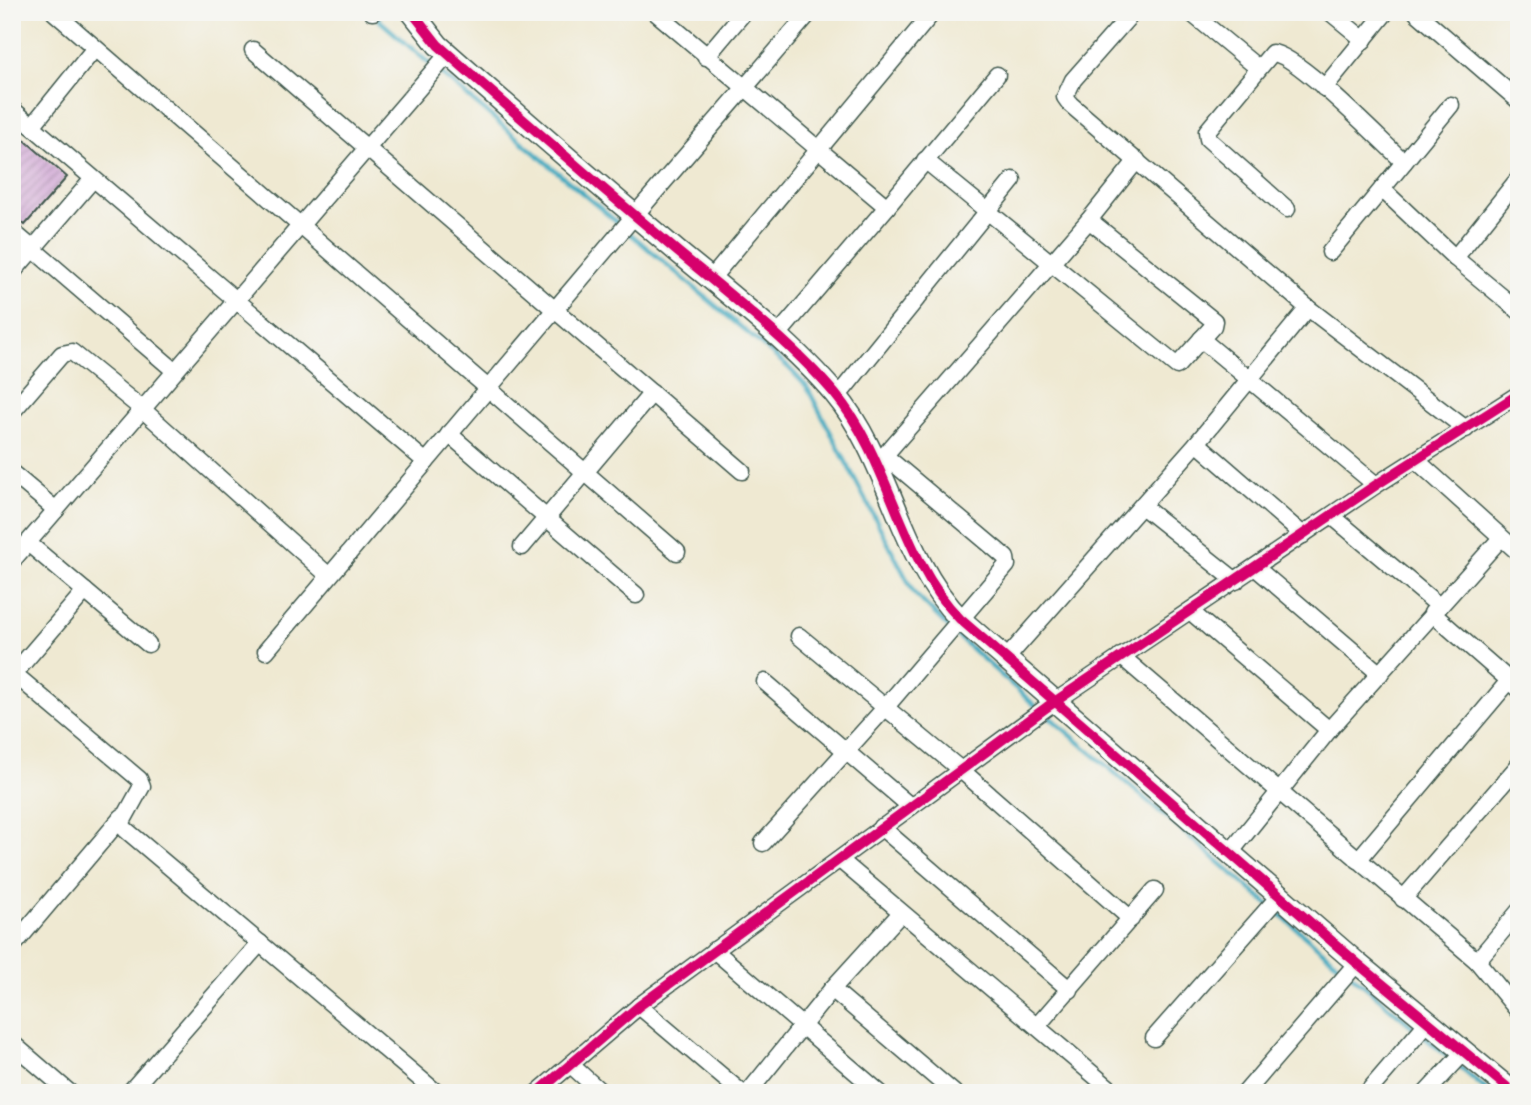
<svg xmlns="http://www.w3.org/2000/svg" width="1531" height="1105" font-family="'Architects Daughter',sans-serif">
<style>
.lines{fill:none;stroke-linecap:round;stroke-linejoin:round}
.stream{stroke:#3fa9bf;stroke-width:4.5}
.building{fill:url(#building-hatch)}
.street-casing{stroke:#3e574c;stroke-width:19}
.secondary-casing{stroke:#3e574c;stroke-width:24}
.street{stroke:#fff;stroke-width:16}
.secondary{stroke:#fff;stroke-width:21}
.cycleway-casing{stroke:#f6f6f2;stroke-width:15}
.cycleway{stroke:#d6006c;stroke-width:10}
</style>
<defs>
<pattern id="building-hatch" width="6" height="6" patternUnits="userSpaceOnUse" patternTransform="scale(1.75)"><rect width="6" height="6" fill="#d2a8d6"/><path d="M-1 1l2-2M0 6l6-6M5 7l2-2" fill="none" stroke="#aa8aae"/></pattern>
</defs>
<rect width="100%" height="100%" fill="#f6f6f2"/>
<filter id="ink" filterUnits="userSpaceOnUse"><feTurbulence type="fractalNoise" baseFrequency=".0143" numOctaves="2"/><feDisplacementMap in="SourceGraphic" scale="14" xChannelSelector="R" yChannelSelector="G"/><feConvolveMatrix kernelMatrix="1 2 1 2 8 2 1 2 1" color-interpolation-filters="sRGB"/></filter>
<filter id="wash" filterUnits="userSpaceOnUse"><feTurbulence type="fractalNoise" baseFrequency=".00686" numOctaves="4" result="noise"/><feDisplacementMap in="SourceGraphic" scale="28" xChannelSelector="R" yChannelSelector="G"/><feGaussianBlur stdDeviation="1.57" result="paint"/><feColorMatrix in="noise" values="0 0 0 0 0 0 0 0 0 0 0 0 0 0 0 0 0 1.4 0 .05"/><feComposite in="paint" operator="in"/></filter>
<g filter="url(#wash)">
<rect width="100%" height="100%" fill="#efe9d2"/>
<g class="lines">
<!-- stream -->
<g class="stream">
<polyline points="378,12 379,20 432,66"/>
<polyline points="439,72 788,367 807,387 914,593 948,627"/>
<polyline points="954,633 1039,709"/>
<polyline points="1046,714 1345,970"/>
<polyline points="1352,975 1490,1093"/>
</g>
</g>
<g id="blocks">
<!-- building -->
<polygon class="building" points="12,129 67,177 25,225 12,214"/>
</g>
</g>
<g filter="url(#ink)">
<use href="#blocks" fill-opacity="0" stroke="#3e574c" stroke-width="2"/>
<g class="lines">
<defs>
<g id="street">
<polyline points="54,12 677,552"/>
<polyline points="372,12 373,12"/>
<polyline points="655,12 887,207 776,337"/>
<polyline points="1133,12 1073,80 1065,97 1070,104 1308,308 1466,429"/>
<polyline points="1190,12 1258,68"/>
<polyline points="1330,12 1364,40"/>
<polyline points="1416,12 1519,101"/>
<polyline points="253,50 742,471"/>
<polyline points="706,57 744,12"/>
<polyline points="1324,88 1386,12"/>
<polyline points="12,109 426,462"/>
<polyline points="32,126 95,48"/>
<polyline points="925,160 1177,366 1213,326 1214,321 1089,220"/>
<polyline points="1382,189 1451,105"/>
<polyline points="887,207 997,75"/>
<path d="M1287 209 1208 139 1207 131 1272 53C1296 53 1382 142 1404 162"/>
<polyline points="12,231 175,371"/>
<polyline points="1330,252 1382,189 1455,258 1519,311"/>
<polyline points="1455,258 1519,178"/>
<polyline points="12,273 93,179"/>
<polyline points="711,279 933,12"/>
<polyline points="1201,339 1376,485"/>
<polyline points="837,397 1013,180"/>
<polyline points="12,412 62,354 72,352 142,409 329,576"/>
<polyline points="449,434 636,595"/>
<polyline points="1197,443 1303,535"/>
<polyline points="1416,460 1519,553"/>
<polyline points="877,464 1089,220 1137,160"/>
<polyline points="12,473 56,510"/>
<polyline points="1142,506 1236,581"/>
<polyline points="1332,516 1439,606"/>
<polyline points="28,543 148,644"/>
<polyline points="522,547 652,393"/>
<polyline points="12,561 448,54"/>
<polyline points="1256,568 1380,674"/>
<polyline points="1190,611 1329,730"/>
<polyline points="1432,613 1519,689"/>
<polyline points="799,636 961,770 1131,919"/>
<polyline points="266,651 635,215 810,12"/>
<polyline points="1121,656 1477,961 1519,1012"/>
<polyline points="1005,660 1197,443 1308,308"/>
<polyline points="12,672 139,779 142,786 121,824 126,830 437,1093"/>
<polyline points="12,676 85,591"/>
<polyline points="765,682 910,806"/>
<polyline points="881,827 1070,990"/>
<polyline points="763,843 884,709 1007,565 1006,558 998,551 884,455"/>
<polyline points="1229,854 1329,730 1501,538"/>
<polyline points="840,860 1115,1093"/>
<polyline points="1358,860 1509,681"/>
<polyline points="1403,899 1519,765"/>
<polyline points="12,947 122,817"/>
<polyline points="714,950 880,1093"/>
<polyline points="1477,961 1519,911"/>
<polyline points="832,989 954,1093"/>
<polyline points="639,1006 742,1093"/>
<polyline points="1037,1026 1155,890"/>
<polyline points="1154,1038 1281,894"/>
<polyline points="12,1043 70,1093"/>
<polyline points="572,1066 602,1093"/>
<polyline points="129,1093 260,943"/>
<polyline points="537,1093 639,1006 1047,707 1376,485 1519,394"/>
<polyline points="748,1093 832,989 901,913"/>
<polyline points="1245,1093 1357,963"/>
<polyline points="1367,1093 1428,1022"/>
<polyline points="1426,1093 1465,1051"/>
</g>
<path id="secondary" d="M412 12 438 45C517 115 597 184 678 252 729 294 793 344 835 394 891 461 899 557 960 619L1357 963 1514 1093"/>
</defs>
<!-- street casing -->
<use href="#street" class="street-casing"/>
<!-- secondary casing -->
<use href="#secondary" class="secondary-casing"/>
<!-- street -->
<use href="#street" class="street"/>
<!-- secondary -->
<use href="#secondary" class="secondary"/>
<defs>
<g id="cycleway">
<path d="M412 12 438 45C517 115 597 184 678 252 729 294 793 344 835 394 891 461 899 557 960 619L1357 963 1514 1093"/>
<polyline points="537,1093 639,1006 1047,707 1376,485 1519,394"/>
</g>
</defs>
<!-- cycleway casing -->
<use href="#cycleway" class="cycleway-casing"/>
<!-- cycleway -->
<use href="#cycleway" class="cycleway"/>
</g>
</g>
<!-- margin -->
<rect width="1531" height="1105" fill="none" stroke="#f6f6f2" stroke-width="42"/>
</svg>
